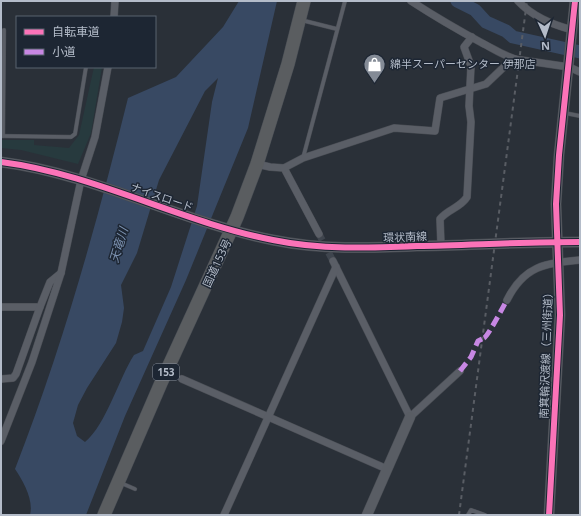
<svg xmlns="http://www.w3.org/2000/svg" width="581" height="516" font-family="'Noto Sans','Noto Sans JP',sans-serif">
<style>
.green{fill:#273a3e}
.water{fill:#384963;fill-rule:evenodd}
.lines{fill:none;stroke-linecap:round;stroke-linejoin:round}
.river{stroke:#384963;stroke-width:13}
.street-tunnel{stroke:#3f454e;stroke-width:7;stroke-dasharray:7 3.5;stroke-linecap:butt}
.lane-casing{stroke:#484c53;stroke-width:4.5}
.street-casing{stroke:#484c53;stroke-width:8}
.secondary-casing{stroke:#484c53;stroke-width:11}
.highway-casing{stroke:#474c53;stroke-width:14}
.lane{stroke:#5a5e66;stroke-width:3.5}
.street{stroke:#5a5e66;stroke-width:7}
.secondary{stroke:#595d64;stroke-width:10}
.highway{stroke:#5a5d60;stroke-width:13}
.rail{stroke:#595d64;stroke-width:2;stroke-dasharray:4 4;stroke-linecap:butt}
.quiet{stroke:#c787e3;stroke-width:5;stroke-dasharray:10 5;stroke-linecap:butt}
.cycleway-casing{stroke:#1d2633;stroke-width:8}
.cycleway{stroke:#fb73b8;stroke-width:6}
.labels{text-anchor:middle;stroke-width:3;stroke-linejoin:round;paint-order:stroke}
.shield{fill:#1d2633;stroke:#878f9c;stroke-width:1}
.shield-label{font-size:10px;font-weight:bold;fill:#b4bcc9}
.poi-label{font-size:11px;fill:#b4bcc9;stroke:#1d2633;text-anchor:start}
.street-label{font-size:11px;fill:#b4bcc9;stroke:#1d2633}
.water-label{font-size:12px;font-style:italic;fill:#7c92b1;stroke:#1d2633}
</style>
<rect width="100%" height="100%" fill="#2a3038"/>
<!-- green -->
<polygon class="green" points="94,67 102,67 91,133 78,164 21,150 1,148 1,140 34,140 34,145 69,148 79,135"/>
<!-- water -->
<path class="water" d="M239 1H277L248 128 186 280 125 416 86 515H30C34 500 23 481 15 469 62 349 97 223 128 98L176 77 223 27ZM218 78 212 102 197 206 171 287 143 351 134 355C119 378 106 425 85 442L77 436 73 423 78 405 87 388 116 343 122 322 124 308 121 285 137 253 159 180 205 91Z"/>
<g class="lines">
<!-- river -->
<polyline class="river" points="457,1 475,10 486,22 506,31 513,37 580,52"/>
<!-- street-tunnel -->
<polyline class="street-tunnel" points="319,234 333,261"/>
<defs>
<g id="lane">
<polyline points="301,20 337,29"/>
<polyline points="565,113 580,116"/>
<polyline points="1,136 71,137 75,134 86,67"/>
<polyline points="3,136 4,30"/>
<polyline points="303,158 345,1"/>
<polyline points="121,483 135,489"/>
<polyline points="468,515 471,510 485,515"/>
</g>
<g id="street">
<path d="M411 1C434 16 458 30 482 43 494 49 505 57 519 60"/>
<path d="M518 1C532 16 553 25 573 30"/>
<polyline points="114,17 115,1"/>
<polyline points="521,60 569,67 580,72"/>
<polyline points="257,164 270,167 284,168 319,234"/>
<polyline points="284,168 303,158 394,128 435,131 440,98 486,84 506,65 510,58"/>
<path d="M441 245 440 219C448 209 460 208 467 197L471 122 469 106 471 66 464 47 472 37"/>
<polyline points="333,261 410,417 460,371"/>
<path d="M507 300C524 266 545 263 580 260"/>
<polyline points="1,307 40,307 50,282 61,273"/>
<polyline points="1,379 13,378 16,374 40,307"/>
<polyline points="182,379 387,469"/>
<polyline points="1,441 32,362 61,273 81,180 95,137 108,67"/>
<polyline points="224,515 336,267"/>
</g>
<g id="secondary">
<path d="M1 162C95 174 180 222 273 240 321 250 369 248 417 246 471 245 526 242 580 242"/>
<polyline points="367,515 410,417"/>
<polyline points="549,515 560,315 556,204 559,155 575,1"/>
</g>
<polyline id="highway" points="104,515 161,383 237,217 257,164 288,64 304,1"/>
</defs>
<!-- lane casing -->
<use href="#lane" class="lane-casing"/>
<!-- street casing -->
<use href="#street" class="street-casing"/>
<!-- secondary casing -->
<use href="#secondary" class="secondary-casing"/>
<!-- highway casing -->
<use href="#highway" class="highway-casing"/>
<!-- lane -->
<use href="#lane" class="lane"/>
<!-- street -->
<use href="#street" class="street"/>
<!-- secondary -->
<use href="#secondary" class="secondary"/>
<!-- highway -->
<use href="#highway" class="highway"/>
<!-- rail -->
<polyline class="rail" points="459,515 527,1"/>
<!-- quiet -->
<g class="quiet">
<path d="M484 338C488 336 503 307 507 300"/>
<polyline points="460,371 471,357 478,341 482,339"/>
</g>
<defs>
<g id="cycleway">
<path d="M1 162C95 174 180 222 273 240 321 250 369 248 417 246 471 245 526 242 580 242"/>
<polyline points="549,515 560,315 556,204 559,155 575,1"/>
</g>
</defs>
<!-- cycleway casing -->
<use href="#cycleway" class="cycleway-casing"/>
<!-- cycleway -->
<use href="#cycleway" class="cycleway"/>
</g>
<!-- icons -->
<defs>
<symbol id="shop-pin" viewBox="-11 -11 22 30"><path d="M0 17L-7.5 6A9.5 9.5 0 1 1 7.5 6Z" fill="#848b96" stroke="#1d2633"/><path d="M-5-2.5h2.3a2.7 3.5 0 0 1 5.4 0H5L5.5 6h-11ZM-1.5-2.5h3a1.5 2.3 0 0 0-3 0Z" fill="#fff"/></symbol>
</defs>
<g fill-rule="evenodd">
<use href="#shop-pin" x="362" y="52" width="25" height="34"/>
</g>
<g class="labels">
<!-- shield labels -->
<rect class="shield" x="153" y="364" width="26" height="16" rx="3"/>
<g class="shield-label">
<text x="166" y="376">153</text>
</g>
<!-- poi labels -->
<g class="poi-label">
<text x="390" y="68">綿半スーパーセンター 伊那店</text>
</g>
<!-- street labels -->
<g class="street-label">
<text transform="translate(162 197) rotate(19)" y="4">ナイスロード</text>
<text transform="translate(405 237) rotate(-2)" y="4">環状南線</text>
<text transform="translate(217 263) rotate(-65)" y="4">国道153号</text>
<text transform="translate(546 353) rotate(-88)" y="4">南箕輪沢渡線（三州街道）</text>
</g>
<!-- water labels -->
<g class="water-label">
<text transform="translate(119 245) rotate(-73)" y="4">天竜川</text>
</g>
</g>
<!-- border -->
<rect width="581" height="516" fill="none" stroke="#b4bcc9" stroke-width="4"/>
<!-- legend -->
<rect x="16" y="16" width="140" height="52" fill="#1d2633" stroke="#59626f"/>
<rect x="24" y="29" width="20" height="6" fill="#fb73b8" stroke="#59626f"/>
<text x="52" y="36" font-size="12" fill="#b4bcc9">自転車道</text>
<rect x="24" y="49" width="20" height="6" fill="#c787e3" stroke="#59626f"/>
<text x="52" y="56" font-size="12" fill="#b4bcc9">小道</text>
<!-- north arrow -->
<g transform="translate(545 36) rotate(177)" stroke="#1d2633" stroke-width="3" paint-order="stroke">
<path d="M0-3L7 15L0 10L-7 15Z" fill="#b4bcc9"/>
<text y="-6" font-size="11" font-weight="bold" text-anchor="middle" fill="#b4bcc9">N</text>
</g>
</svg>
